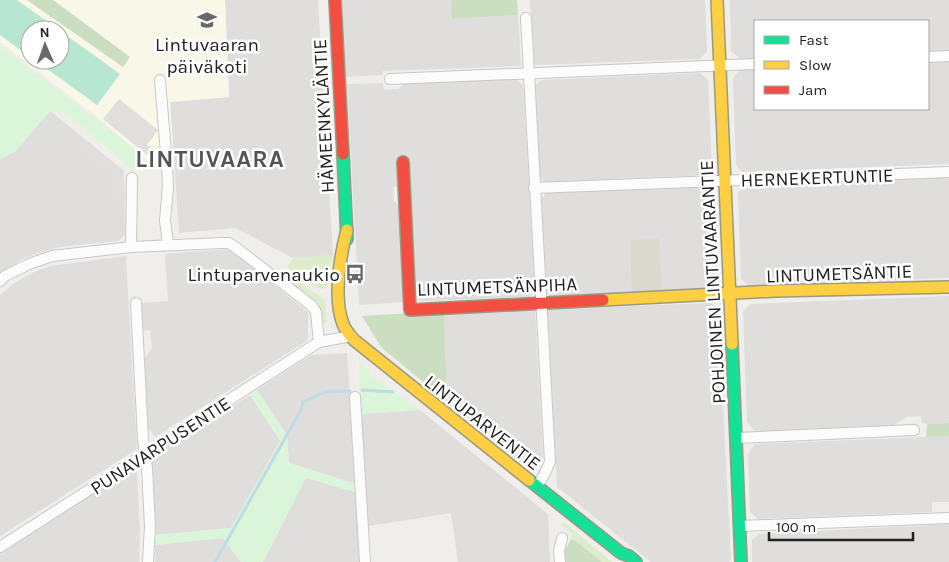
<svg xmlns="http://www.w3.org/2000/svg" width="949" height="562" font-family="Karla,sans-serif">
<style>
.residential{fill:#dfdedc;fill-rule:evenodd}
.education{fill:#f8f7e8;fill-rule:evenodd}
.construction{fill:#d9d9cd}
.grass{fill:#ddeccb}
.forest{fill:#cbdec1}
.park{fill:#daf5da}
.pitch{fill:#b7e6d2}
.parking{fill:#e0dfde}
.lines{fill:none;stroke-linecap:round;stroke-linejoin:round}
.stream{stroke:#bfdbe3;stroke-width:3}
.street-casing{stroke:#c9c8c7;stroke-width:12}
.fast-casing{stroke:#999a82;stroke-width:14}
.slow-casing{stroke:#999a82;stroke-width:14}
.jam-casing{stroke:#999a82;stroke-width:14}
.street{stroke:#fdfcfc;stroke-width:10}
.fast{stroke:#16e098;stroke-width:11}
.slow{stroke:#ffcf43;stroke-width:11}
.jam{stroke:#f24e42;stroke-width:11}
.labels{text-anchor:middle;stroke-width:5;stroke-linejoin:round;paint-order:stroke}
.poi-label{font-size:19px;fill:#222;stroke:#fff}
.street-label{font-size:19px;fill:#222;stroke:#fff}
.district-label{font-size:24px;font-weight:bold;letter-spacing:1px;fill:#555;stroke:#fff}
</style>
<rect width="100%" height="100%" fill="#f0eeeb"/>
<!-- residential -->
<g class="residential">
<polygon points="225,0 318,0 333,255 293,258 235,228 179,233 170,102 229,97"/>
<polygon points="342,0 451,0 453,19 518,15 521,66 383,71 382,75 346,77"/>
<polygon points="530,0 705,0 707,52 699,59 534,65"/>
<path d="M730 0H949V164L742 172 736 165 733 78 740 70 739 58 731 51ZM755 21H928V109H755Z"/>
<polygon points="700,73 708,80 712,168 705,175 545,182 539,178 534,86 542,80"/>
<polygon points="515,78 523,85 535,290 529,297 420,301 413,296 406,186 393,187 394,201 399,206 405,302 359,305 347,84 383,83 384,90 398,89 406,82"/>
<polygon points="50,111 124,171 125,234 118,241 60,247 38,253 22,259 0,274 0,159 15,152"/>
<polygon points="949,176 949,278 749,286 741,279 738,193 745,185"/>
<polygon points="705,186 713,192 718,283 711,291 551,297 545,291 540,201 546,193"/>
<polygon points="229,249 308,312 308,340 155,437 147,427 144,360 152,348 150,330 143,331 141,303 168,301 165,254"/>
<polygon points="126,256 137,449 0,536 0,295 13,284 34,272 50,266"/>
<polygon points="949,296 949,423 927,424 922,423 921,416 907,417 894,425 756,432 747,422 743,311 750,304"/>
<polygon points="711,303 718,309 731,560 729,562 651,562 557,487 547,309"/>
<polygon points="535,309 543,457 527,466 447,402 444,311"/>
<polygon points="347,353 356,484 289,463 287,435 257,390 311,355"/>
<polygon points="250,395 281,441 231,528 156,535 152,458 153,455"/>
<polygon points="420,410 548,514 550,562 458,562 451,513 368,526 360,414"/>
<polygon points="949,436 949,502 932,502 932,512 758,519 750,512 748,454 755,444"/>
<polygon points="132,469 137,472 140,534 139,562 0,562 0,553 31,532"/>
<polygon points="306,477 347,490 356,492 360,562 263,562"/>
<polygon points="949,524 949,562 752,562 752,540 759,534"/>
<polygon points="223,538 241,562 155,562 155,545"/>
</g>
<!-- education -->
<path class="education" d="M0 0H27L123 67 130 57 53 0H225L229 97 170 102 174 164H152L96 116 0 42ZM30 30H60V60H30Z"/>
<!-- construction -->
<polygon class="construction" points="659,239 662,293 632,294 630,240"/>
<!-- grass -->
<g class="grass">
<polygon points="333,255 328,285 322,289 317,288 287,267 293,258"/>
<polygon points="285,272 325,300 327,322 321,324 318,306 312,298 282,276"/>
<polygon points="562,522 563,522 612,562 602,562 571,539 572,533 563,526 561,526"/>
</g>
<!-- forest -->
<g class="forest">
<polygon points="27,0 53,0 130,57 123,67"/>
<polygon points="451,0 517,0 518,15 452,19"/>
<polygon points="444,311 447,402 381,347 362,316"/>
<polygon points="949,423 949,436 926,437 927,424"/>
<polygon points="571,539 574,540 602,562 564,562 563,554"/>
</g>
<!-- park -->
<g class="park">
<polygon points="0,46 127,143 141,156 133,171 113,152 64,112 50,111 15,152 0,159"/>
<polygon points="359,360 373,377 420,410 360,414"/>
<polygon points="257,390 287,435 289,463 356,484 356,492 347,490 306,478 263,562 241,562 223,538 155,545 156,535 231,528 280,441 250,395"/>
</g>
<!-- pitch -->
<g class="pitch">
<polygon points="0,0 17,0 59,30 30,30 30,57 0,35"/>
<polygon points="60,31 120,74 97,105 35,60 60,60"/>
</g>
<!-- parking -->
<g class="parking">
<polygon points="119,99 158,130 147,145 156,152 151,158 103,119"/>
<polygon points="89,142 124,174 125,201 112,201 112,175 81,150"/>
</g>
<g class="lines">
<!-- stream -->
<g class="stream">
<polyline points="362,390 393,392"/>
<polyline points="215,562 301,410 303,402 325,392 350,391"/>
</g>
<defs>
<g id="street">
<polyline points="526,18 550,462 543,477 537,486"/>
<polyline points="928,57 949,56"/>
<polyline points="390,79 755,64"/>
<polyline points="160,80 167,166 168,187 165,220 168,245"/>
<polyline points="534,188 949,172"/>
<polyline points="131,247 132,178"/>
<polyline points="0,281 5,276 29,264 52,256 131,247 222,243 229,243 235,247 311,305 316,312 319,342"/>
<polyline points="136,303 143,439 147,468 150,526 148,562"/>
<polyline points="355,397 365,562"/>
<polyline points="737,438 914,430"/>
<polyline points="740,526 949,518"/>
<polyline points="0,547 319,342 351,336"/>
<polyline points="560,562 559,551 562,538"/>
</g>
<g id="fast">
<polyline points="343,154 347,239"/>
<polyline points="732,344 741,562"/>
<polyline points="529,480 621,553 629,556 636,562"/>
</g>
<g id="slow">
<polyline points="717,0 732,344"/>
<path d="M347 230C340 256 333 298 343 324 345 330 350 335 354 340L529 480"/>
<polyline points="603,300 775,291 949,287"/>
</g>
<g id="jam">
<polyline points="335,0 343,154"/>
<polyline points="403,162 410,310 603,300"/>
</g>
</defs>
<!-- street casing -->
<use href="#street" class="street-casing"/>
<!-- fast casing -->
<use href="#fast" class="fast-casing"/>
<!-- slow casing -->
<use href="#slow" class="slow-casing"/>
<!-- jam casing -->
<use href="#jam" class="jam-casing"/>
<!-- street -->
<use href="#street" class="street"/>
<!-- fast -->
<use href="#fast" class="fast"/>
<!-- slow -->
<use href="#slow" class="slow"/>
<!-- jam -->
<use href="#jam" class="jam"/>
</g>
<!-- icons -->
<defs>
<symbol id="school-bare" viewBox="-9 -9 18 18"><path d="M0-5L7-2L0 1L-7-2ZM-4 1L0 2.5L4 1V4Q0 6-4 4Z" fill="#6a6968" stroke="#fff" stroke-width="2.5" paint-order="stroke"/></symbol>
<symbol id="bus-bare" viewBox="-9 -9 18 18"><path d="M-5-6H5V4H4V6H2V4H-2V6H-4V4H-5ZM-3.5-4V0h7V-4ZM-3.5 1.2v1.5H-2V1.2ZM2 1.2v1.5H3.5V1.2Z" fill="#6a6968" stroke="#fff" stroke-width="2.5" paint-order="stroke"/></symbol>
</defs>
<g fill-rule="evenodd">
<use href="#school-bare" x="193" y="6" width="28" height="28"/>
<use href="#bus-bare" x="341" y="260" width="28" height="28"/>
</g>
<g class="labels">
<!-- poi labels -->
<g class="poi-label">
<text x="207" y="51">Lintuvaaran<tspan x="207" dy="22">päiväkoti</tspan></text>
<text x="340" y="281" text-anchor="end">Lintuparvenaukio</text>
</g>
<!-- street labels -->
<g class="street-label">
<text transform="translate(323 116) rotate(-93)" y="7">HÄMEENKYLÄNTIE</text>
<text transform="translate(817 177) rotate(-2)" y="7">HERNEKERTUNTIE</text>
<text transform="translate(839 273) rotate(-2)" y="7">LINTUMETSÄNTIE</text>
<text transform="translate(712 282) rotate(-93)" y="7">POHJOINEN LINTUVAARANTIE</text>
<text transform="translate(497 286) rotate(-2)" y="7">LINTUMETSÄNPIHA</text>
<text transform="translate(483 422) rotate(38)" y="7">LINTUPARVENTIE</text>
<text transform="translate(160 445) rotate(-33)" y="7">PUNAVARPUSENTIE</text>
</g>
<!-- district labels -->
<g class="district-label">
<text x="210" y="167">LINTUVAARA</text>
</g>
</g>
<!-- legend -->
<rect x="754" y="20" width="175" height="90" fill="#ffffff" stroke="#a7a7a7"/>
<rect x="764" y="36" width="25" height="8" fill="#16e098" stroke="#a7a7a7"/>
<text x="799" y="45" font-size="15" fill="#222222">Fast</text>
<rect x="764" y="61" width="25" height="8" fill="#ffcf43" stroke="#a7a7a7"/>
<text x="799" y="70" font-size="15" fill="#222222">Slow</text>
<rect x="764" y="86" width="25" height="8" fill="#f24e42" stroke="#a7a7a7"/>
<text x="799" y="95" font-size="15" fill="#222222">Jam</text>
<!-- north arrow -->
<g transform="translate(45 45) rotate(358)"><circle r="24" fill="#ffffff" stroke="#a7a7a7"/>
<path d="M0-4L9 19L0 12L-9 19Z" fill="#6a6968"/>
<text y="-8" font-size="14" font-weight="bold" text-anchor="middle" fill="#222222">N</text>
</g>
<!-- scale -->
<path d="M769 532v8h144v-8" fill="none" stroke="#222222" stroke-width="2.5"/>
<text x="776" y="532" font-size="15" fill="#222222" stroke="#ffffff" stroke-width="4" paint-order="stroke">100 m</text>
</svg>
